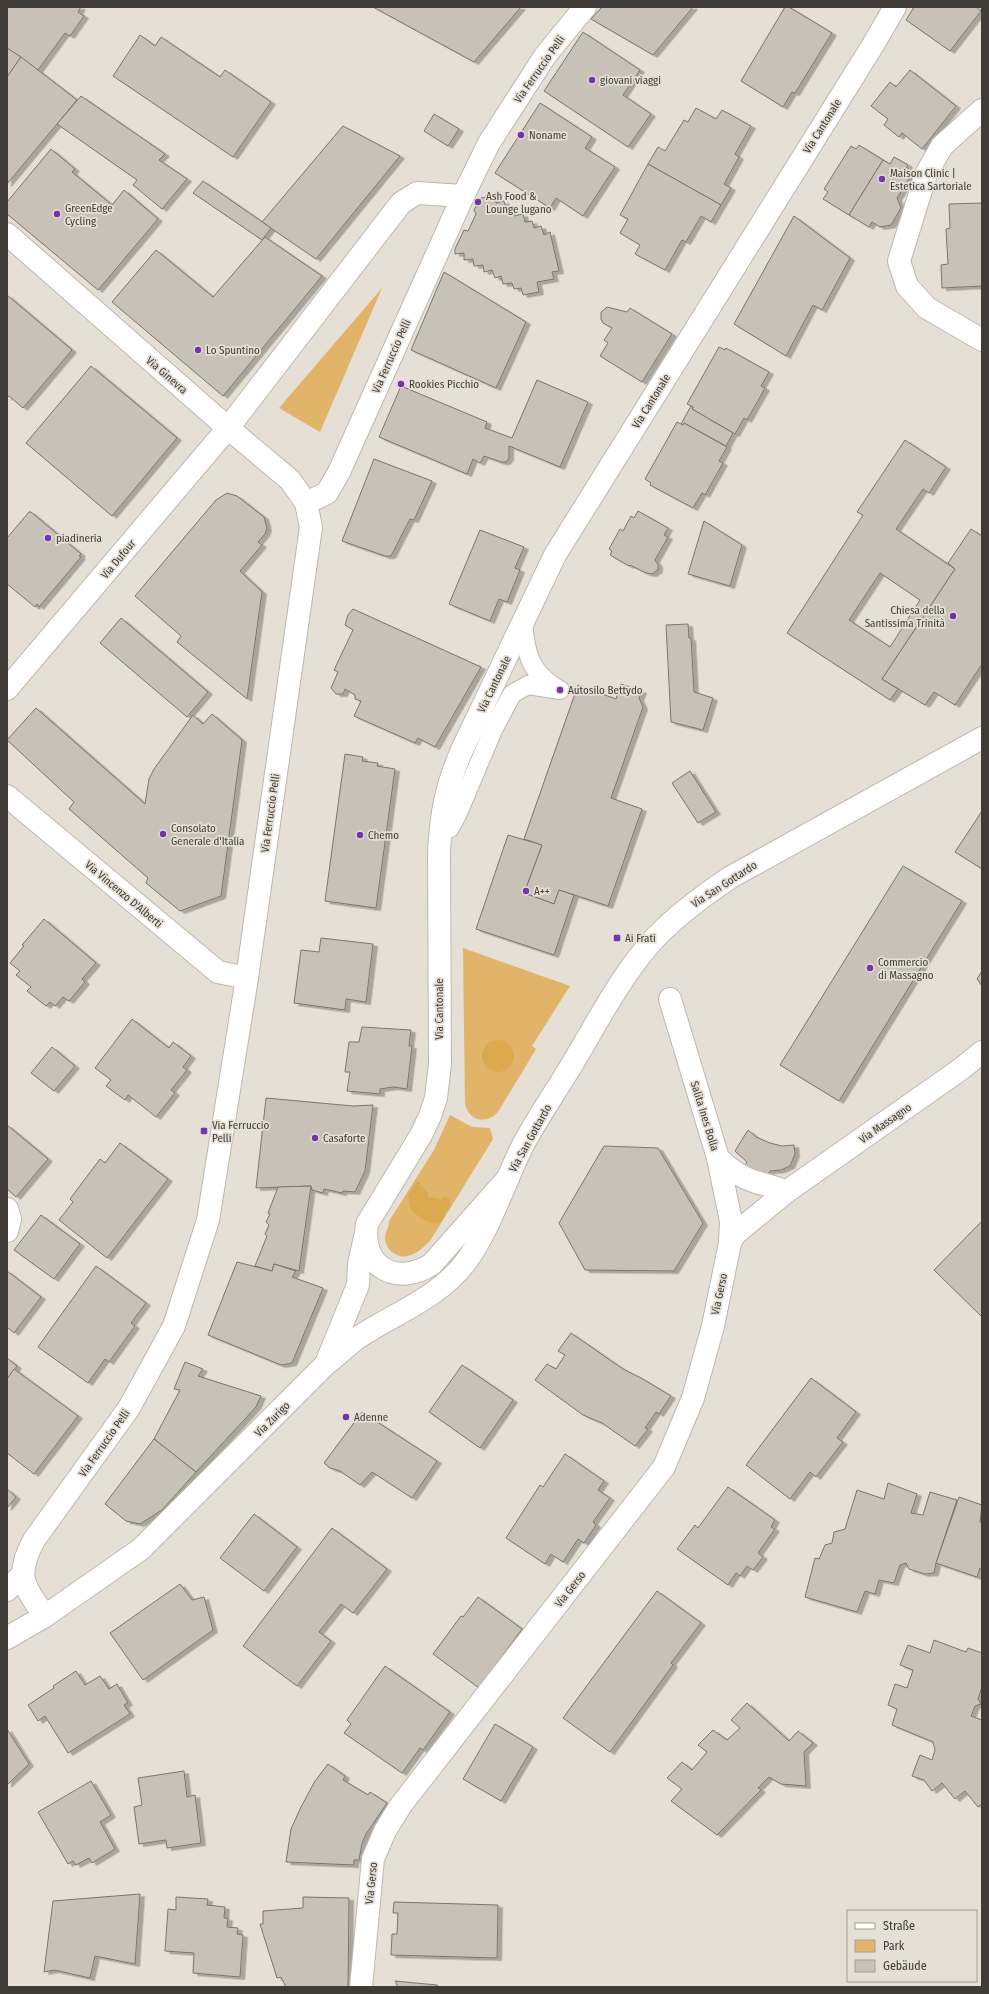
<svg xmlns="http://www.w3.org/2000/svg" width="989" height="1994" font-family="'Fira Sans Condensed',sans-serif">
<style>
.green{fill:#e1b469}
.forest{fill:#dca94f}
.building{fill:#c8c1b7;stroke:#7b756c;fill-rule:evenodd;filter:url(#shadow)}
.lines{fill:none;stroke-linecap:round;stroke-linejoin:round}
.lane-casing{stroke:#beb7ae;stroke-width:20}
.street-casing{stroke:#beb7ae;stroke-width:24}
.secondary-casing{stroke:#beb7ae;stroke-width:24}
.lane{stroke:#fff;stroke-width:18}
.street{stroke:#fff;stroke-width:22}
.secondary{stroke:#fff;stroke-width:22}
.poi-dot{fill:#7235ab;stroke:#e6dfd5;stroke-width:1.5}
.labels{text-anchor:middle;stroke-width:3.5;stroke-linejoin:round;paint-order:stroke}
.street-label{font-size:11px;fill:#3f3c38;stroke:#e6dfd5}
.poi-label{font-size:11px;fill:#3f3c38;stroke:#e6dfd5;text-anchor:start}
</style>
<defs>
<filter id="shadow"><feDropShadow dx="4.5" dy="2.5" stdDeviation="0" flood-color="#0004"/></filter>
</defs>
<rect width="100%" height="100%" fill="#e6dfd5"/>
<!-- green -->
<g class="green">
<polygon points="382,288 320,432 279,408"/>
<path d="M463 948 570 986 532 1046 536 1049 498 1112C486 1125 469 1121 465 1104Z"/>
<path d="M450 1115 472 1127 490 1128 493 1139 430 1241C420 1251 406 1263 392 1252 388 1249 385 1243 385 1238 385 1232 390 1225 389 1221L434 1150Z"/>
</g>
<!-- forest -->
<g class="forest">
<circle cx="498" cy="1056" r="16"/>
<path d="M417 1181 420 1182V1187H423L428 1194V1198L432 1197 439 1199 440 1201 443 1197H447C452 1201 451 1205 448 1210L445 1211C443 1237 417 1217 410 1208L408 1195Z"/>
</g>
<!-- building -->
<g class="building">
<polygon points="7,7 81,7 78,12 84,16 70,36 65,33 38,70 7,48"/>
<polygon points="373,7 521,7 474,62"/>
<polygon points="602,7 693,7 653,55 591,19"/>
<polygon points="785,7 789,7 832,33 795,93 792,92 783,107 741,81"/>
<polygon points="914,7 976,7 981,11 950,51 906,20"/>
<polygon points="583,32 640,70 623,95 651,114 628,147 544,91"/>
<polygon points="140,35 155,46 161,37 220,77 225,70 271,102 233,157 113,76"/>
<polygon points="7,48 21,57 7,77"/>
<polygon points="21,57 77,100 7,184 7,77"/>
<polygon points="910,70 956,106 922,149 902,133 899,137 884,125 888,119 871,106 890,82 896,87"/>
<polygon points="81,96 165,154 159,160 187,179 162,209 133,185 137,180 57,124"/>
<polygon points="540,103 592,137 585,148 615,167 583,216 556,198 550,208 495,173"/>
<polygon points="696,108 716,119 722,110 751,126 735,154 739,157 724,184 731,188 721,205 648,164 658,147 665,151 684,120 688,122"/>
<polygon points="434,114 459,129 448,146 424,131"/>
<polygon points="343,126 400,156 316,259 262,222"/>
<polygon points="859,145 883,160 849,215 823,199 828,192 824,189 851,146 856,149"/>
<polygon points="51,149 75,169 72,172 112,205 124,190 158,219 98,290 7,214 7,202"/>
<polygon points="894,157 908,165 904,172 911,176 897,198 901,208 891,225 880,227 872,222 869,227 849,215 883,160 890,164"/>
<polygon points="648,164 721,205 711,222 701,216 686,242 682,240 665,270 635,254 640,245 620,233 628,219 620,215"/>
<polygon points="203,181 271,228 262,240 193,193"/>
<polygon points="495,195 496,203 504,201 506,209 513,209 514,216 523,214 525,222 532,221 534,228 541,226 544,235 550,232 559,271 552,272 554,279 537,282 539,292 523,295 521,288 514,289 512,283 503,284 501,276 495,278 492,270 484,272 483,265 474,266 473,259 464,260 464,253 455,254 455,249 464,230 468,231 476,214 474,210 481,198"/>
<polygon points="982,203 982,286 942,288 941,265 948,264 946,229 950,228 949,204"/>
<polygon points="794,216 850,258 822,310 813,305 786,356 734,324"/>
<polygon points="265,237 322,276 223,396 112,302 156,250 213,297"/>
<polygon points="444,272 526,322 496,388 411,350"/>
<polygon points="7,295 72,350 23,408 9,396 7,398"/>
<polygon points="607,307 627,312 630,308 672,334 642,382 600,356 608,343 604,340 612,328 603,323 601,319 601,312"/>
<polygon points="719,347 725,350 726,348 769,372 761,386 765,388 747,420 744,418 735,434 692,409 693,407 687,404"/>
<polygon points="91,366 177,438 112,516 26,443"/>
<polygon points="537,380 588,402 560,467 509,446 509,458 506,462 501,462 484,456 480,463 473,459 467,474 379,437 401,386 487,422 485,428 512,438"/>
<polygon points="691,406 693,407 692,409 733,433 726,446 684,423 683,425 681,424"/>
<polygon points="677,422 683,425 684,423 727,447 719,461 723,463 705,495 702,493 693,508 650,485 651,483 645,479"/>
<path d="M905 440 946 467 929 493 923 489 896 529 955 569 882 679 898 689 890 700 787 633 863 515 857 512ZM880 573 920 600 890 647 849 620Z"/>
<polygon points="374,459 432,481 414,520 410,519 391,556 385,556 342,541"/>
<polygon points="227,493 237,496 264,517 267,528 265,534 258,542 262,545 240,571 262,592 247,699 177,642 181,636 135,596 216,500"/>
<polygon points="638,511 668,528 664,535 668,537 655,560 658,565 658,570 652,574 646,573 630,565 629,566 610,555 612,551 609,549 620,529 623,531 631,516 634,518"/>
<polygon points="29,512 31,512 81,554 79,556 81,557 39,607 37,604 35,607 7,584 7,538"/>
<polygon points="704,521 742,545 730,586 688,574"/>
<polygon points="971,529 982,536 982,664 955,705 934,692 925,705 882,679 955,569 948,563"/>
<polygon points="480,530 524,547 515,568 520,570 507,602 499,599 490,621 449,604"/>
<polygon points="353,609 481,667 435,747 418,738 415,743 354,716 361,701 355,699 355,695 345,689 343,694 336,694 331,688 338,672 334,670 353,630 345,625 348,615"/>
<polygon points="121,618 208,692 187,717 100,643"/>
<polygon points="688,624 689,638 691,638 694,692 713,698 703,730 671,722 666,625"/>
<polygon points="621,684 642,691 639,698 643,707 611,798 642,809 608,906 559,890 554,904 524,893 542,845 524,839 578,685 616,699"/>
<polygon points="36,708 145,804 149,779 154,769 193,715 203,724 212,714 242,740 221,896 180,911 146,883 148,878 69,809 74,802 7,740"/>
<polygon points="345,754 363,757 362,761 378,763 377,766 395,769 376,908 325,901"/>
<polygon points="690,771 716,812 698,823 672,783"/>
<polygon points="982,811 982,869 955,852"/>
<polygon points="508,835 542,845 524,893 554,904 559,890 574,895 554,955 476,929"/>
<polygon points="903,866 962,901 839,1101 780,1065"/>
<polygon points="44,919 96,963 82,979 85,982 69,1001 63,997 55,1006 50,1002 46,1006 27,991 31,987 16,975 20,971 10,963 24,946 22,945"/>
<polygon points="321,938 373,944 366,1002 346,999 345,1010 294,1003 301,950 319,952"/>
<polygon points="982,971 982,986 977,979"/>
<polygon points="132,1019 169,1048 173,1042 191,1056 183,1067 187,1070 171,1090 175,1093 156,1117 128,1095 125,1100 106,1086 111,1080 95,1068"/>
<polygon points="362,1027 411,1030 409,1046 412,1046 407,1089 393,1087 380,1089 380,1094 347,1091 350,1072 345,1072 349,1042 359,1042"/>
<polygon points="52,1047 75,1066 54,1091 31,1073"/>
<polygon points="266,1098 353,1106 373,1105 365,1171 355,1192 343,1191 342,1193 324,1189 323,1193 312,1190 311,1186 256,1188"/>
<polygon points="7,1125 48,1159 16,1197 7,1189"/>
<polygon points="748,1130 756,1137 770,1143 782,1146 794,1145 795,1154 790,1166 781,1170 770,1171 768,1175 755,1175 745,1165 747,1162 735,1151"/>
<polygon points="120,1143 168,1179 107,1258 59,1220 73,1202 70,1199 100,1159 105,1163"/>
<polygon points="604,1146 658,1148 703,1223 674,1271 585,1270 559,1223"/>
<polygon points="311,1186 299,1271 274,1264 272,1271 255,1266 267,1236 265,1234 269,1225 266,1222 270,1214 268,1213 278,1187"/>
<polygon points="41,1215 80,1244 54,1279 14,1250"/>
<polygon points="982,1221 982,1317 934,1270"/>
<polygon points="237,1262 272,1271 274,1264 296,1271 292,1277 323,1288 292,1363 281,1365 208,1335"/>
<polygon points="96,1266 146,1303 131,1323 135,1326 109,1362 105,1359 88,1383 38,1347"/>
<polygon points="7,1271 41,1297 14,1333 7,1327"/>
<polygon points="571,1333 623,1369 641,1378 671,1396 659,1414 656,1412 645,1428 648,1429 635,1446 602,1423 583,1415 535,1380 547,1364 556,1369 565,1355 558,1351"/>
<polygon points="7,1358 17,1366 7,1379"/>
<polygon points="185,1362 203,1369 198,1376 261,1396 256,1407 196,1472 154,1439 180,1390 174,1389"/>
<polygon points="462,1365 513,1400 480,1448 429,1412"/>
<polygon points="14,1369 78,1416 34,1474 7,1453 7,1379"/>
<polygon points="811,1378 856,1412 837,1438 843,1442 816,1477 810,1472 790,1499 746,1465"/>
<polygon points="362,1412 437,1461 412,1498 372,1472 360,1485 340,1471 330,1468 324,1463"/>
<polygon points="154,1439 196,1472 162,1510 140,1524 126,1521 105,1504"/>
<polygon points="565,1454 604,1481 598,1490 610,1498 593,1522 596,1525 584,1543 578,1539 563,1562 551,1554 545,1564 506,1538 540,1485 543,1487"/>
<polygon points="888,1483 917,1494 911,1513 923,1515 930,1492 957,1500 936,1563 934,1573 925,1574 909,1569 906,1563 900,1565 894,1583 879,1580 875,1594 865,1591 857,1612 805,1597 815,1558 819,1559 825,1545 832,1543 834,1532 845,1529 857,1490 884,1499"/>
<polygon points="728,1487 775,1520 771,1527 775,1529 758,1553 763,1557 753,1570 747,1566 740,1576 736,1573 728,1585 677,1549 695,1525 698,1528"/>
<polygon points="7,1489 16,1497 7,1508"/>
<polygon points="959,1497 982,1505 980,1522 982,1523 982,1569 980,1568 977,1577 936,1563"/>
<polygon points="254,1514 297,1547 264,1591 220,1558"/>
<polygon points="332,1528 387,1569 353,1613 341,1604 319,1632 331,1641 297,1686 243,1646"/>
<polygon points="180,1584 192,1600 204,1597 213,1630 143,1680 110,1633"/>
<polygon points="657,1591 701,1623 671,1663 673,1665 610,1752 563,1718"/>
<polygon points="478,1597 522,1629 479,1688 433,1654 461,1616 463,1617"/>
<polygon points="934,1640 966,1652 968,1648 982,1653 982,1687 978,1699 981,1704 975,1706 971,1716 982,1720 982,1804 978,1807 965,1791 955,1799 942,1783 932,1791 924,1780 912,1776 920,1755 932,1760 935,1750 933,1742 892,1725 897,1709 888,1705 895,1684 907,1688 913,1670 900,1665 908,1645 930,1653"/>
<polygon points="385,1666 450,1712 423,1750 420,1748 402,1773 344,1733 351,1724 347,1720"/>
<polygon points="76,1671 85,1685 100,1676 109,1689 117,1684 128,1703 124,1705 130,1714 68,1753 45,1716 38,1721 28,1705 54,1688 53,1686"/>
<polygon points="747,1703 789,1741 798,1731 813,1743 804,1752 806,1786 781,1784 769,1777 758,1788 761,1790 717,1835 671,1801 682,1789 667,1778 682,1762 692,1770 707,1752 698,1745 713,1730 727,1740 740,1728 731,1720"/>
<polygon points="495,1724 533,1747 501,1801 463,1779"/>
<polygon points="7,1729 29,1764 7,1785"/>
<polygon points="328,1764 345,1776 343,1780 368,1795 370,1792 387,1803 366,1834 362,1843 359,1860 354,1860 354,1865 286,1862 291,1829 301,1807 315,1781"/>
<polygon points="184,1771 187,1797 195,1795 201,1843 167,1848 166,1840 139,1844 134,1807 142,1805 138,1778"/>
<polygon points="91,1781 111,1815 100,1822 115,1849 92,1863 89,1858 76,1865 73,1861 68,1864 38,1812"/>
<polygon points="140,1894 135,1964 95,1956 90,1978 54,1970 44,1972 53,1901"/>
<polygon points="176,1897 208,1899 207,1905 225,1907 224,1918 228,1918 227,1927 238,1928 237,1934 243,1935 240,1977 193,1973 194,1953 165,1951 168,1909 176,1910"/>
<polygon points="303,1897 349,1898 348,1987 286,1987 281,1977 277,1978 260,1924 263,1924 263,1911 303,1908"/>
<polygon points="394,1902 498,1905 497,1958 391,1955 392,1934 397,1934 398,1913 393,1913"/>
<polygon points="395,1981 437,1985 438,1987 398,1987"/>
</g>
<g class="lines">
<defs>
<g id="lane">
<path d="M523 623C526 654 530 673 558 689"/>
<polyline points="440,834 450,828 458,813 493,730 512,694 528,685 560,690"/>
</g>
<g id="street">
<polyline points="982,110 942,146 926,174 899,261 907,286 927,308 982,340"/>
<polyline points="306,503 327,493 339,472 463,196 489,143 545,56 585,7"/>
<polyline points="7,689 228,428 401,203 417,193 463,196"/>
<polyline points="7,796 218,972 247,978"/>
<path d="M670 999 718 1158C728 1168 742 1178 756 1182 768 1186 774 1186 786 1192"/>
<polyline points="718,1158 731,1221 730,1243"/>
<polyline points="7,1209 10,1219 7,1231"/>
<polyline points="361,1987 373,1859 385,1831 401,1805 664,1467 693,1398 713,1326 730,1243 735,1234 786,1192 961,1069 982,1052"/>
</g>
<g id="secondary">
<path d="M7 234 228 428 290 480 306 503 311 527 247 978 208 1220 174 1326 129 1408 34 1540C15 1576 23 1585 45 1616"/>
<path d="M508 1178 432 1264C397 1287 360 1267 367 1224L421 1135 430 1116 436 1098 440 1064 439 852C441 813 446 788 461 752L555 555 873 45 895 7"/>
<polyline points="327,1361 358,1285 359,1264 365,1237"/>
<polyline points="7,1590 22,1575"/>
<path d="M7 1638 45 1616 141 1549 326 1364C336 1356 346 1347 356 1339 393 1314 437 1299 465 1263 488 1233 504 1184 521 1149 535 1121 555 1093 571 1066 597 1023 621 975 655 938 678 914 704 895 731 877L982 738"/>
</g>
</defs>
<!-- lane casing -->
<use href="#lane" class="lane-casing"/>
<!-- street casing -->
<use href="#street" class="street-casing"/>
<!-- secondary casing -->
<use href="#secondary" class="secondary-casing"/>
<!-- lane -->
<use href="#lane" class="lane"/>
<!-- street -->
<use href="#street" class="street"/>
<!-- secondary -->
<use href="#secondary" class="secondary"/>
</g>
<!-- markers -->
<g class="poi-dot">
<circle cx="592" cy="80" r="4"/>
<circle cx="521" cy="135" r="4"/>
<circle cx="882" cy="179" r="4"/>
<circle cx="478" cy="202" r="4"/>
<circle cx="57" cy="214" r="4"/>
<circle cx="198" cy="350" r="4"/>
<circle cx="401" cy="384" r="4"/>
<circle cx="48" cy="538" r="4"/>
<circle cx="953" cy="616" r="4"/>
<circle cx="560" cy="690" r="4"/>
<circle cx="163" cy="834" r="4"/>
<circle cx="360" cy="835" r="4"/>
<circle cx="526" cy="891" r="4"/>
<rect x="613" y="934" width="8" height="8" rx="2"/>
<circle cx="870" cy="968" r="4"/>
<rect x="200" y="1127" width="8" height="8" rx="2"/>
<circle cx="315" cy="1138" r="4"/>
<circle cx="346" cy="1417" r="4"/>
</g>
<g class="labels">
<!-- street labels -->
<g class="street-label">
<text transform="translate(539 69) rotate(-55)" y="4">Via Ferruccio Pelli</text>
<text transform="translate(822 126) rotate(-58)" y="4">Via Cantonale</text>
<text transform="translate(391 356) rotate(-66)" y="4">Via Ferruccio Pelli</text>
<text transform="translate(167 375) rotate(41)" y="4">Via Ginevra</text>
<text transform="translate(651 401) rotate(-58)" y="4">Via Cantonale</text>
<text transform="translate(118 559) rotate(-50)" y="4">Via Dufour</text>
<text transform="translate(494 684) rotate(-64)" y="4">Via Cantonale</text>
<text transform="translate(270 813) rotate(-82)" y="4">Via Ferruccio Pelli</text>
<text transform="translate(724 884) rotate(-33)" y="4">Via San Gottardo</text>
<text transform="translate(124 894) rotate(40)" y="4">Via Vincenzo D'Alberti</text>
<text transform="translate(439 1009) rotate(-90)" y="4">Via Cantonale</text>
<text transform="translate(705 1116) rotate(73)" y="4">Salita Ines Bolla</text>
<text transform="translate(885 1123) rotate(-35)" y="4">Via Massagno</text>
<text transform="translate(530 1138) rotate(-61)" y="4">Via San Gottardo</text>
<text transform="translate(719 1294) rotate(-78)" y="4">Via Gerso</text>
<text transform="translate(272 1419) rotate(-45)" y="4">Via Zurigo</text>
<text transform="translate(104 1443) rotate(-55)" y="4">Via Ferruccio Pelli</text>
<text transform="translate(570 1589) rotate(-52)" y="4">Via Gerso</text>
<text transform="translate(371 1883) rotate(-84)" y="4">Via Gerso</text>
</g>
<!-- poi labels -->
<g class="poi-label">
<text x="600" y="84">giovani viaggi</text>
<text x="529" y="139">Noname</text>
<text x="890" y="177">Maison Clinic |<tspan x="890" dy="13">Estetica Sartoriale</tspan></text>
<text x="486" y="200">Ash Food &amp;<tspan x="486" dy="13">Lounge lugano</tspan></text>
<text x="65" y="212">GreenEdge<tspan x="65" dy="13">Cycling</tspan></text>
<text x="206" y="354">Lo Spuntino</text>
<text x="409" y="388">Rookies Picchio</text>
<text x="56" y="542">piadineria</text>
<text x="945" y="614" text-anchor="end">Chiesa della<tspan x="945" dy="13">Santissima Trinità</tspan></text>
<text x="568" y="694">Autosilo Bettydo</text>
<text x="171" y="832">Consolato<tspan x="171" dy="13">Generale d'Italia</tspan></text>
<text x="368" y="839">Chemo</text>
<text x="534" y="895">A++</text>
<text x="625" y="942">Ai Frati</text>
<text x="878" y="966">Commercio<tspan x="878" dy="13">di Massagno</tspan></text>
<text x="212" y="1129">Via Ferruccio<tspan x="212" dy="13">Pelli</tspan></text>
<text x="323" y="1142">Casaforte</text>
<text x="354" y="1421">Adenne</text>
</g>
</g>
<!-- border -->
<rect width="989" height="1994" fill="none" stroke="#3f3c38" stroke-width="16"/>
<!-- legend -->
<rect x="847" y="1910" width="130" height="72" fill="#e6dfd5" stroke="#a39e96"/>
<rect x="855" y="1923" width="20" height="6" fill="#ffffff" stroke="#a39e96"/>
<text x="883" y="1930" font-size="12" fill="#3f3c38">Straße</text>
<rect x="855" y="1940" width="20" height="12" fill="#e1b469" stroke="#a39e96"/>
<text x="883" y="1950" font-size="12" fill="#3f3c38">Park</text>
<rect x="855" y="1960" width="20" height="12" fill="#c8c1b7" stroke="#a39e96"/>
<text x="883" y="1970" font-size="12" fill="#3f3c38">Gebäude</text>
</svg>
